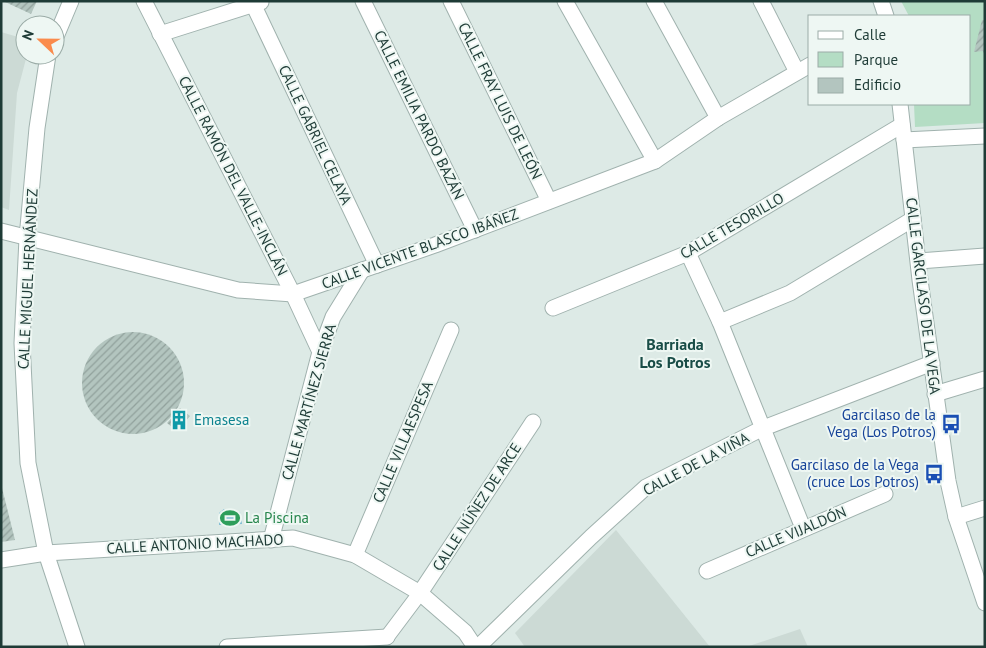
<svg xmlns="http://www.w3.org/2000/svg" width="986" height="648" font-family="'PT Sans',sans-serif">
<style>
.built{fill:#ccdad5}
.green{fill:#b4ddc4}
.water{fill:#81bdd4}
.building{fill:url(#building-hatch)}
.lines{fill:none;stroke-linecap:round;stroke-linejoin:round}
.pedestrian-casing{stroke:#a0b2ae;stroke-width:16}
.minor-casing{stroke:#a0b2ae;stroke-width:17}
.tertiary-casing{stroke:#a0b2ae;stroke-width:17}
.pedestrian{stroke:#fff;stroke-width:14}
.minor{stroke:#fff;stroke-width:15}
.tertiary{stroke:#fff;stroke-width:15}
.labels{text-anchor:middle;stroke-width:4;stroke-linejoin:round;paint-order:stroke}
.street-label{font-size:15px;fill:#1e3b36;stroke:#eef7f3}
.transit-label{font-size:15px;fill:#164399;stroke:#eef7f3;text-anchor:end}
.culture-label{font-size:15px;fill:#0d838f;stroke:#eef7f3;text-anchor:start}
.leisure-label{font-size:15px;fill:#27864d;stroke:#eef7f3;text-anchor:start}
.neighbourhood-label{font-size:16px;font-weight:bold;fill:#194d47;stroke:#eef7f3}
</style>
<defs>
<pattern id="building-hatch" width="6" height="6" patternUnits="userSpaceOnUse" patternTransform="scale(1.25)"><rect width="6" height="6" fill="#b3c5bf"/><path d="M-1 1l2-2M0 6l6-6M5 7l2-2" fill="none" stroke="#91a19c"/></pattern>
</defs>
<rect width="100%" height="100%" fill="#ddeae6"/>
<!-- built -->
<g class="built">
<polygon points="1,32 25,39 25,55 27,55 17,93 9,210 1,207"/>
<polygon points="616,530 710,647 525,647 515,633"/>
<polygon points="800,629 808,647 746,647"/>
</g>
<!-- green -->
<polygon class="green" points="901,1 985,1 985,123 915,127 914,104 970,104 970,16 909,16"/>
<!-- water -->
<polygon class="water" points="224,509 226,512 240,512 242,524 219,525 219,513"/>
<!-- building -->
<g class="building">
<polygon points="3,1 37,1 31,14"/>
<polygon points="982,20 985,20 985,58 983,51 974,52"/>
<circle cx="133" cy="383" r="51"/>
<polygon points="180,408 190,416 177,431 167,423"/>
<polygon points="1,484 15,540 1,542"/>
</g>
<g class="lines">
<defs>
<polyline id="pedestrian" points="387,637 420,593"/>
<g id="minor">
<polyline points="144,1 293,294 320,352"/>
<polyline points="363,1 475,230"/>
<polyline points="451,1 549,201"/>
<polyline points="565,1 655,161"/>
<polyline points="654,1 718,118"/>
<polyline points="761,1 797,72"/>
<polyline points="253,4 377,265"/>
<polyline points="160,34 261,2"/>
<polyline points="55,39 71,1"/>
<polyline points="48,55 37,128 27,238 22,343 28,463 46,553 77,647"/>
<polyline points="904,140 985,136"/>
<polyline points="1,231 238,290 293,294 435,245 655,161 718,118 810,65"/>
<polyline points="688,253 720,322 803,528"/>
<polyline points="919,261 985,256"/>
<polyline points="553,308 688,253 902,125"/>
<polyline points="720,322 790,293 913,219"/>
<polyline points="935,394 985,379"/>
<polyline points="956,517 985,508"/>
<polyline points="271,540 320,352 333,317 362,270"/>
<polyline points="355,555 451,330"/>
<polyline points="1,560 46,553 293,538 355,555 420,593 465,632 475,647"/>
<polyline points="707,571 885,494"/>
<polyline points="420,593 533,422"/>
<polyline points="227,647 387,637"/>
<polyline points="478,647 591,537 646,487 761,429 932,363"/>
</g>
<g id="tertiary">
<polyline points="881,1 886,16"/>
<polyline points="900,104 920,280 948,481 956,517 985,603"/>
</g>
</defs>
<!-- pedestrian casing -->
<use href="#pedestrian" class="pedestrian-casing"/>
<!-- minor casing -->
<use href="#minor" class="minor-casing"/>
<!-- tertiary casing -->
<use href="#tertiary" class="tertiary-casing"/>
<!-- pedestrian -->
<use href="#pedestrian" class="pedestrian"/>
<!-- minor -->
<use href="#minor" class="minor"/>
<!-- tertiary -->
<use href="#tertiary" class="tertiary"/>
</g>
<!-- icons -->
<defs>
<symbol id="building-bare" viewBox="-9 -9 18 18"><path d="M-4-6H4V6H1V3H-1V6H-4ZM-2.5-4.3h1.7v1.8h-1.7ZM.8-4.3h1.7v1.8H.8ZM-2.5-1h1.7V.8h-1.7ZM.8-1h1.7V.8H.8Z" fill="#0f9aa8" stroke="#eef7f3" stroke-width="2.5" paint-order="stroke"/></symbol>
<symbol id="bus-bare" viewBox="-9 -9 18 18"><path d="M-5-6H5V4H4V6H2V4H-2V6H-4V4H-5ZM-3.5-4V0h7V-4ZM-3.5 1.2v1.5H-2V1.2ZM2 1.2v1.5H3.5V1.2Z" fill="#1a4fb4" stroke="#eef7f3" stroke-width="2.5" paint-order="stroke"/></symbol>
<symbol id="stadium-bare" viewBox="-9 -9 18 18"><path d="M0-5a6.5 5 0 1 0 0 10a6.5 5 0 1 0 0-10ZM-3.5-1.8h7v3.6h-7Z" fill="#2e9e5b" stroke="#eef7f3" stroke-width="2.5" paint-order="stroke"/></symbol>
</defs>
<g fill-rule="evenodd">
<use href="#building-bare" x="165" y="406" width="28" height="28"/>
<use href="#bus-bare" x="937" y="410" width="28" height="28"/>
<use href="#bus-bare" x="920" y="460" width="28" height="28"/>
<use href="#stadium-bare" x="216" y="504" width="28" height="28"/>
</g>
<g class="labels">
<!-- street labels -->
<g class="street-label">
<text transform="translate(500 101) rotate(64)" y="5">CALLE FRAY LUIS DE LEÓN</text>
<text transform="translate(419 115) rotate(64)" y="5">CALLE EMILIA PARDO BAZÁN</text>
<text transform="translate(315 135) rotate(65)" y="5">CALLE GABRIEL CELAYA</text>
<text transform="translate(233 176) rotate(63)" y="5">CALLE RAMÓN DEL VALLE-INCLÁN</text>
<text transform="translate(732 226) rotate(-30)" y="5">CALLE TESORILLO</text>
<text transform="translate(420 249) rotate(-20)" y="5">CALLE VICENTE BLASCO IBÁÑEZ</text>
<text transform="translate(28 279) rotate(-87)" y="5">CALLE MIGUEL HERNÁNDEZ</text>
<text transform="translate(923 296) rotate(83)" y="5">CALLE GARCILASO DE LA VEGA</text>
<text transform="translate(309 402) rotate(-74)" y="5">CALLE MARTÍNEZ SIERRA</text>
<text transform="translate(403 442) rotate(-67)" y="5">CALLE VILLAESPESA</text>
<text transform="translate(696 464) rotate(-28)" y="5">CALLE DE LA VIÑA</text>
<text transform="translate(477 507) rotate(-57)" y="5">CALLE NÚÑEZ DE ARCE</text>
<text transform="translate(796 532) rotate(-23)" y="5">CALLE VIJALDÓN</text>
<text transform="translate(195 544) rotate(-3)" y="5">CALLE ANTONIO MACHADO</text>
</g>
<!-- transit labels -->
<g class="transit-label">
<text x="936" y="420">Garcilaso de la<tspan x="936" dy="17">Vega (Los Potros)</tspan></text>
<text x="919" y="470">Garcilaso de la Vega<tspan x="919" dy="17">(cruce Los Potros)</tspan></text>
</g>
<!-- culture labels -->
<g class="culture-label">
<text x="194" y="425">Emasesa</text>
</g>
<!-- leisure labels -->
<g class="leisure-label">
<text x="245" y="523">La Piscina</text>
</g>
<!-- neighbourhood labels -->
<g class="neighbourhood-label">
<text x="675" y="350">Barriada<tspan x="675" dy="18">Los Potros</tspan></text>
</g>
</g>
<!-- border -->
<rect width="986" height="648" fill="none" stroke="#1e3b36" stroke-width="5"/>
<!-- legend -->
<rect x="808" y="15" width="162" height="90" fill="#eef7f3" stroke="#9baca7"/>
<rect x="818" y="31" width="25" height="8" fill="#ffffff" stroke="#9baca7"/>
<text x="854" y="40" font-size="15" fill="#1e3b36">Calle</text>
<rect x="818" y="52" width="25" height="15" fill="#b4ddc4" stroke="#9baca7"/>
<text x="854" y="65" font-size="15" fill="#1e3b36">Parque</text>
<rect x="818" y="78" width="25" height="15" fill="#b3c5bf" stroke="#9baca7"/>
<text x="854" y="90" font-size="15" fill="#1e3b36">Edificio</text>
<!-- north arrow -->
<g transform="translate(40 40) rotate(292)"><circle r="24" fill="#eef7f3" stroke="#9baca7"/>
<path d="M0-4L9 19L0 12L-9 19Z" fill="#fa8b4c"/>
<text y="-8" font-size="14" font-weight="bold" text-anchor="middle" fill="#1e3b36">N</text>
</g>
</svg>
